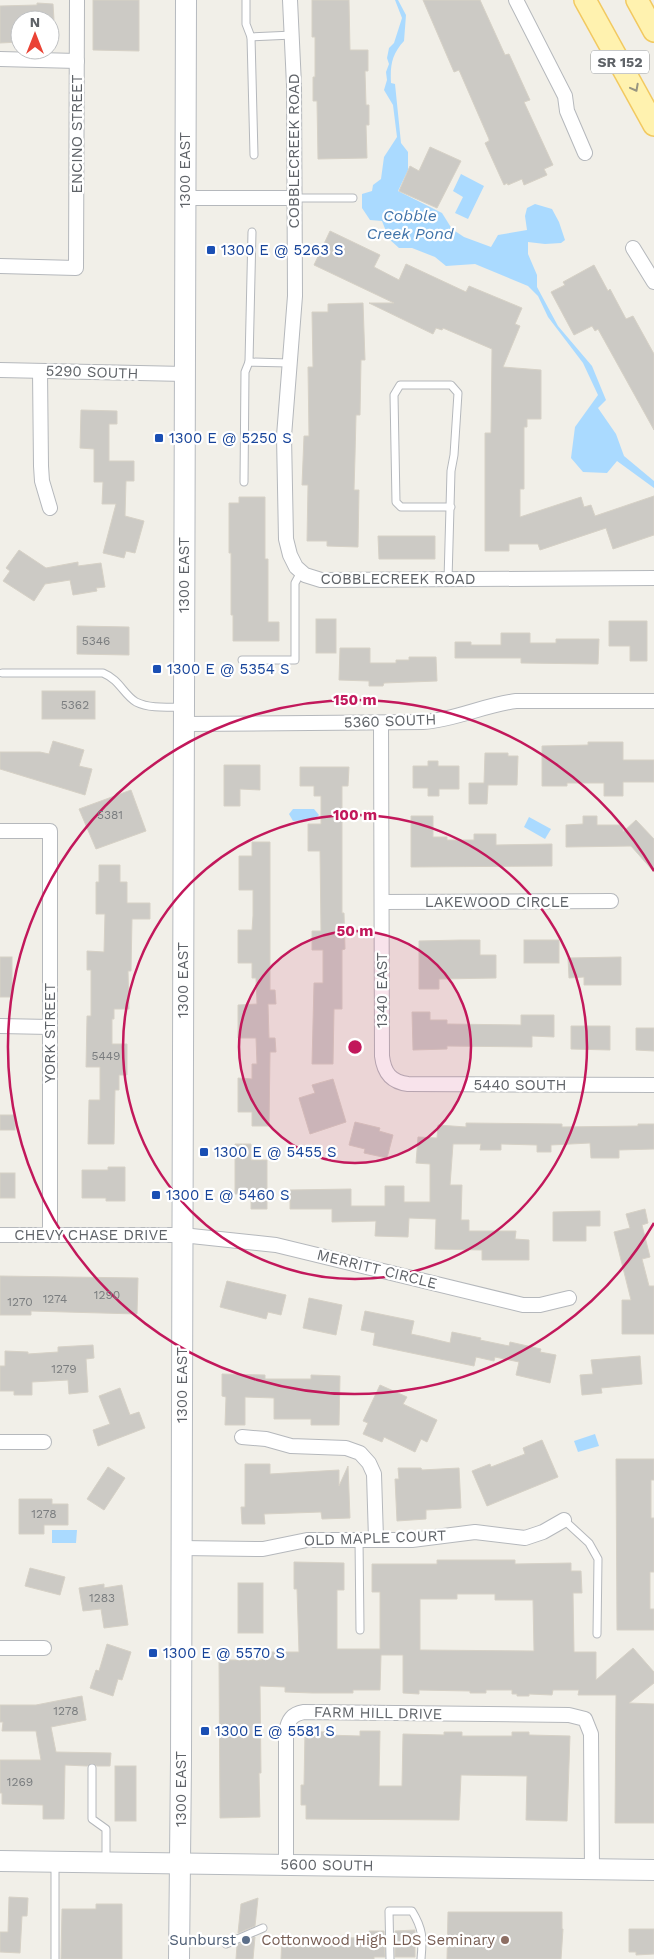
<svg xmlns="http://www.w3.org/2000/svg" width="654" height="1959" font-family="'Work Sans',sans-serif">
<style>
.water{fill:#aadaff}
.building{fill:#cccac5;stroke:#d6d1c6;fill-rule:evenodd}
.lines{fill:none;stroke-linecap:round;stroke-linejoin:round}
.service-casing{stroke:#b5b8bc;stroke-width:9}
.minor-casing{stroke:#b5b8bc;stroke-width:16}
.secondary-casing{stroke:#b6babf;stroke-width:22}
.primary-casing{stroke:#f2c960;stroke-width:24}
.service{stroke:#fff;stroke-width:7}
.minor{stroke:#fff;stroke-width:14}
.secondary{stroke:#fff;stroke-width:20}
.primary{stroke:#fff2af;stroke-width:21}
.oneway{stroke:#979581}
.ring{fill:none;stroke:#c2185b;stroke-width:2.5}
.transit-dot{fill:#1a4fb4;stroke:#fff;stroke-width:2}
.service-dot{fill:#5c6f8a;stroke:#fff;stroke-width:2}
.education-dot{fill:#8d6e63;stroke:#fff;stroke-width:2}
.labels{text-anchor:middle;stroke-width:4.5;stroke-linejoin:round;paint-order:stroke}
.number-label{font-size:12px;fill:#7a7d7f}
.shield{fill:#fff;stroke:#8f9295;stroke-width:1}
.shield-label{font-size:14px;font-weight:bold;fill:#5f6368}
.street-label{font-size:15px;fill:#5f6368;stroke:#fff}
.transit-label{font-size:15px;fill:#164399;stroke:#fff;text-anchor:start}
.service-label{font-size:15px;fill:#4e5e75;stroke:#fff;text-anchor:end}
.education-label{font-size:15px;fill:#785e54;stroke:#fff;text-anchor:end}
.water-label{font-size:16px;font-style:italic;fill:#4174aa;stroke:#fff}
.centre{fill:#c2185b;stroke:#fff;stroke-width:2.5}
.ring-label{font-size:15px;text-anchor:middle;font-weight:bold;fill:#c2185b;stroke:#fff;stroke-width:4.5;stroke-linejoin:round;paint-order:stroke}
</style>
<rect width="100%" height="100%" fill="#f1efe8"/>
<!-- water -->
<g class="water">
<path d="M395 0H398L406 15 404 41C392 54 390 65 391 83L395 84 401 143 408 152V170L398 191 442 213 452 229 464 237 491 247 498 235 527 230 525 216 527 208 535 204 552 209 559 222 565 240 561 243 545 244 528 242V254L537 275V287L558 326 592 366 606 400 598 408 616 434 624 456 654 481V488L617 461 607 473 583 472 571 458 575 427 598 395 583 363 548 317 538 296 528 286 475 264 446 266 435 257 412 248H399L389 239 382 221 370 220 362 208V194L372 191 373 185 381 179 384 157 397 137 393 105 384 90 387 80 386 72 389 64 387 58 389 48 394 43 402 18Z"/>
<polygon points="461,174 484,186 468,219 455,213 463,197 453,191"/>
<polygon points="293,809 314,809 319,815 314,820 293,821 289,814"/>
<polygon points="529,817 551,829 545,839 524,827"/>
<polygon points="595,1434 599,1446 578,1452 574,1441"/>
<polygon points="52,1530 77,1530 76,1543 52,1543"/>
</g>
<!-- building -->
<g class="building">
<polygon points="93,0 139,0 139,51 93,50"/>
<polygon points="312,0 349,0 350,50 368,50 368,71 365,71 366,105 369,105 369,125 366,125 367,158 318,159 317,101 313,101 313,77 315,77 315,37 312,37"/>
<polygon points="423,0 480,0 505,55 509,54 530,100 524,102 553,165 544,169 547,175 524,185 522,179 508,185 507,183 504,185 485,143 489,141 489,139 459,70 454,72"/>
<polygon points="37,3 53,4 54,20 20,20 20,42 0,43 0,6 37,5"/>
<polygon points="430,147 461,161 437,208 399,191 410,166 419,171"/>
<polygon points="330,231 380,255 374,267 399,280 406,264 466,292 469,286 522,308 515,324 520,326 503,367 541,370 541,419 527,419 527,427 524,427 524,489 520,489 520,517 581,497 584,507 591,505 595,516 654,496 654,535 613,549 606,528 540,550 538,544 509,544 509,551 485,551 485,433 491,433 492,349 443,328 442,330 436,328 433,334 369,303 394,303 314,265"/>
<polygon points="594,265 608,291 610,289 626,319 633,316 654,354 654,430 598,329 595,331 592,326 574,335 551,292 565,285 563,282"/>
<polygon points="363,303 365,360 361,360 360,415 356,415 355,456 354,490 359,490 358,547 327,546 327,541 307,541 308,485 302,485 304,436 309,436 308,367 313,367 312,312 328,312 328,304"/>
<polygon points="81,410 117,411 117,424 109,424 109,461 134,461 134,481 126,481 125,516 144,521 135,553 126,551 124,558 103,553 116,504 102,504 103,482 94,482 94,449 80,448"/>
<polygon points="239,497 265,497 265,559 268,559 268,622 279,622 279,641 233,641 233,615 231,615 231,553 229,553 229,503 239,503"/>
<polygon points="378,536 435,536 435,559 379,559"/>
<polygon points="19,550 46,568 78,562 78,566 101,563 105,587 96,588 97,591 73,595 70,580 45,584 34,601 3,581 10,571 6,568"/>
<rect x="316" y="619" width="20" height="34"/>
<polygon points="609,621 647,621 647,661 630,661 630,646 609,646"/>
<polygon points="77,626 129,627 129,655 77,654"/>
<polygon points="501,633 530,633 530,643 556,643 556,639 599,639 598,664 521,663 521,658 455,658 455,642 471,642 471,645 501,645"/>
<polygon points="340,648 370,648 370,663 396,663 396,660 409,660 409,657 436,657 437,681 384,683 383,686 369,686 369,681 339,680"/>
<rect x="42" y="691" width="53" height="28"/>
<polygon points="53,741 84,750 79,766 92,769 85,795 0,769 0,752 40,752 49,754"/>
<polygon points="588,742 623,742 623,760 654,760 654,782 623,782 623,796 604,796 604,783 567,783 567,786 542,786 542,746 588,745"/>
<polygon points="485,753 508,753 508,756 518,756 517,785 488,785 487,804 469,804 469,783 484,783"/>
<polygon points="428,761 438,761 438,766 459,766 459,789 439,789 439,796 428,796 428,788 413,788 413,766 428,766"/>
<polygon points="224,765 260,765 260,790 240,789 240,806 224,806"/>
<polygon points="300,767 349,767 348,786 342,786 342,913 344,913 345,949 342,950 342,1009 334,1009 333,1064 312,1064 314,983 323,983 323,950 312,950 312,931 321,931 320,851 308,851 308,824 321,824 321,796 314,796 314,786 300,786"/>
<polygon points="131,790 146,831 96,849 79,809"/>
<polygon points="411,816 433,816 433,837 447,837 447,840 474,840 474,834 496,834 496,845 552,844 552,866 411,867"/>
<polygon points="583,816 597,816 597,825 623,825 623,832 636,820 654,839 654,872 631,846 566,847 566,825 583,824"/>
<polygon points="252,842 270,842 270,990 275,990 276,1004 268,1004 269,1038 275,1038 276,1052 270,1052 269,1126 252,1126 252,1112 238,1112 238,1078 252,1079 252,1064 257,1064 256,1038 238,1038 238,1005 257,1004 256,978 252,978 252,963 238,963 238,930 252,930 253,916 253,890 239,890 239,856 252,856"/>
<polygon points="99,865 120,865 120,882 127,882 127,903 150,903 150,919 132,919 131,971 128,971 129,1009 114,1009 114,1019 112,1019 112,1044 127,1044 127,1075 119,1075 119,1090 115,1090 114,1144 88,1144 89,1100 100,1100 100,1067 86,1067 87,1016 91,1016 91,970 87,970 87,951 104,952 105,914 96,914 96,882 99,882"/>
<polygon points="461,940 480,940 480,955 496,955 496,978 439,979 439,989 419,989 419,941"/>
<rect x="524" y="940" width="35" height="23"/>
<rect x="0" y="957" width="12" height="40"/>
<polygon points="621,957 621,985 584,985 584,977 569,978 568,958"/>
<polygon points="412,1012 430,1012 430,1020 447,1020 447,1024 521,1025 521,1015 554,1015 554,1037 532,1036 532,1047 447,1046 447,1049 413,1050"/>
<polygon points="571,1026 610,1026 610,1050 571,1049"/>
<polygon points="636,1028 654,1028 654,1051 636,1050"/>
<polygon points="333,1079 346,1122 310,1134 299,1098 315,1093 312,1085"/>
<rect x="0" y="1115" width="15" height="15"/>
<polygon points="355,1122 380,1128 379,1131 393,1135 387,1158 364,1153 365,1149 349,1145"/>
<polygon points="466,1123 562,1124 562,1127 638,1126 638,1124 654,1124 654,1149 619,1150 619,1158 591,1158 590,1143 551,1145 551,1152 537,1152 537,1145 501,1144 501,1150 480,1150 481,1144 453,1144 450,1185 462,1185 461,1220 469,1220 469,1231 516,1231 515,1239 529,1240 529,1260 482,1260 482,1250 435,1249 436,1219 409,1218 408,1237 375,1236 376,1221 332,1222 332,1209 290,1209 290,1190 351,1189 351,1206 385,1206 385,1186 404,1186 404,1202 430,1202 430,1164 416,1163 418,1137 437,1138 438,1125 466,1127"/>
<polygon points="235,1144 251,1144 251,1160 267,1160 267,1209 251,1209 251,1194 235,1194"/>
<polygon points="108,1167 125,1167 125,1201 106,1201 106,1198 82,1198 82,1170 108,1170"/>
<rect x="0" y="1173" width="15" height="25"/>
<polygon points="645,1209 648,1223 642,1225 650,1257 642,1259 649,1286 654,1286 654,1334 622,1334 622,1300 631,1300 614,1232 630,1228 626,1214"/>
<polygon points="600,1211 600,1226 586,1226 586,1241 553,1241 553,1212"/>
<polygon points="0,1276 138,1278 137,1314 31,1311 31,1315 0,1315"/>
<polygon points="227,1281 286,1295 281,1315 268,1312 266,1319 220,1307"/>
<polygon points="309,1298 342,1305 336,1335 303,1328"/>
<polygon points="365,1311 414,1321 411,1334 425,1337 450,1343 452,1332 481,1338 480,1340 509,1346 510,1342 541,1349 540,1352 556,1355 550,1383 516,1375 519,1362 495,1357 494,1361 476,1357 474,1366 373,1345 375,1333 361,1330"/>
<polygon points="93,1345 94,1358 86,1359 88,1392 69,1394 68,1380 32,1382 32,1395 14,1395 14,1391 0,1391 0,1366 5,1366 5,1351 28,1352 28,1354 58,1352 58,1347"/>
<polygon points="640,1356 642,1384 601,1388 602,1393 582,1395 580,1375 593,1374 591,1360"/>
<polygon points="222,1374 265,1375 265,1379 311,1379 311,1375 340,1376 339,1425 311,1425 311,1419 274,1419 274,1398 245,1397 245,1425 225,1425 226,1397 222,1396"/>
<polygon points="380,1385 407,1397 403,1404 437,1420 427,1442 421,1439 415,1452 384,1437 382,1442 363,1434 368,1423 363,1421"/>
<polygon points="120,1388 130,1415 139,1412 145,1428 98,1446 93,1430 110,1424 99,1396"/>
<polygon points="542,1440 558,1477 487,1506 472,1471 490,1464 491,1467 525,1454 523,1448"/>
<polygon points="616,1459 654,1459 654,1480 651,1480 651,1518 654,1518 654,1572 650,1572 650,1609 654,1609 654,1630 617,1630"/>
<polygon points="245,1464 270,1464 270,1474 339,1470 339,1486 348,1466 350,1518 322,1519 321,1512 264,1514 265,1524 242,1524 241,1507 245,1507"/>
<polygon points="108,1467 125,1478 104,1510 87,1499"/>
<polygon points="398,1468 421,1468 422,1470 459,1468 461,1508 426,1510 426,1519 397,1521 395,1479 399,1479"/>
<polygon points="19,1499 52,1499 52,1504 68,1504 68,1525 44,1525 44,1534 19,1534"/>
<path d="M437 1560H515V1564L571 1563V1571H581L582 1593H573L574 1652H596V1680L633 1648 654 1672V1683L629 1703 654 1704V1823H615L616 1695H578L579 1690H553L552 1695 529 1694V1696H517V1694H512V1690H486V1693H470V1691L419 1690V1694L403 1693V1655H381L380 1690H353V1693H313L285 1692V1687L260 1686 261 1773H259L260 1817 220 1818 219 1660H262V1652H299L297 1589H294V1562L344 1563V1590H337V1649H380V1592H372V1564H437ZM457 1594H495V1600H533L534 1651 420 1650V1599H457Z"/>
<polygon points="30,1568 65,1577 60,1595 25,1586"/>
<rect x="238" y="1583" width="25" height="50"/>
<polygon points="104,1584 104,1588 122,1585 128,1625 104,1628 101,1609 83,1611 79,1588"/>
<polygon points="107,1644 131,1652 122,1680 118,1679 113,1696 90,1688 96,1670 99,1671"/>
<polygon points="82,1696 86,1720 51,1727 56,1752 111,1753 110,1766 97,1766 92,1763 87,1766 65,1765 64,1819 43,1819 43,1805 2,1804 2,1793 0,1793 0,1760 41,1760 36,1731 2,1731 3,1722 0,1722 0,1705 36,1705"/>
<polygon points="305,1731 325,1732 325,1735 360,1736 360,1731 380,1731 379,1786 402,1786 403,1734 444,1735 444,1732 462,1732 462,1736 512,1736 512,1732 529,1732 529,1735 570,1736 567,1821 526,1820 527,1776 461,1775 459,1820 306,1819 306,1805 301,1805 301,1785 304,1785"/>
<rect x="115" y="1766" width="21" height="55"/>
<polygon points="9,1897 28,1898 27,1916 22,1916 20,1953 0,1952 0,1932 8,1932"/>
<polygon points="258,1898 255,1926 238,1933 241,1904"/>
<polygon points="96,1904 122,1904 122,1959 61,1959 62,1909 96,1909"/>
<polygon points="448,1912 562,1912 562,1929 563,1929 561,1959 447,1959"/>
<polygon points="629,1929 654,1929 654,1954 636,1955 636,1952 629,1952"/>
<polygon points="415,1930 415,1957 395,1957 395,1931"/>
<polygon points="369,1931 384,1931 385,1957 374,1957 374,1959 281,1959 282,1937 369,1938"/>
<polygon points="255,1937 253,1959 236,1959 237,1945"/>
</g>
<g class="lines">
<defs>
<g id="service">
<polyline points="246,0 246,24 251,37 254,155"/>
<polyline points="251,37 293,35"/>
<polyline points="295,198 353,198"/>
<polyline points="249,362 252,232"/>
<polyline points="244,482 245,372 249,362 289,363"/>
<polyline points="448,580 451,471 454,455 458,393 451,385 400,385 394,395 396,502 401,507 451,507"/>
<polyline points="242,660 295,660 295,583 301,572"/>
<path d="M2 673H103C120 680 123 694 136 702 150 709 168 707 183 707"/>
<polyline points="564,1520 589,1543 598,1559 597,1634"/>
<polyline points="359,1539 360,1630"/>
<polyline points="92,1768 92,1819 106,1829 106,1860"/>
<polyline points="55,1862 55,1959"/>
<polyline points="226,1944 263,1928"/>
<path d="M390 1959 389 1911H412C423 1929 423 1938 421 1959"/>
</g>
<g id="minor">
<polyline points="290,0 294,85 295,296 284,436 286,539 290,555 296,567 305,575 321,580 654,578"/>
<polyline points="516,0 565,96 567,111 585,153"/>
<polyline points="0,59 77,61"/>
<polyline points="185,198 295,198"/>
<polyline points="633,248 654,282"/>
<polyline points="0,266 76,268 77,0"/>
<polyline points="0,370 185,374"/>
<polyline points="40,371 41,466 42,481 50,508"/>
<path d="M381 723 382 1056C384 1073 391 1082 408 1084L654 1085"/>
<path d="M184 724 423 722C455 720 484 705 516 701H654"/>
<polyline points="0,831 50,831 50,1235"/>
<polyline points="382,902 611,901"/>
<polyline points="0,1026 50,1027"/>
<polyline points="0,1235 182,1235 276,1245 523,1305 540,1305 569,1298"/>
<polyline points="242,1437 266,1439 291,1446 346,1448 360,1453 369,1463 374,1474 376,1539"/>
<polyline points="0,1442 44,1442"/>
<polyline points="181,1548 263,1549 307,1540 412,1540 475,1532 525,1538 543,1532 564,1520"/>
<polyline points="0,1648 44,1648"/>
<path d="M286 1864V1732C288 1720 292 1714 304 1712L569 1715 585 1719 591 1734 592 1869"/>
</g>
<g id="secondary">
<polyline points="0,1861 654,1870"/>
<polyline points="179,1959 181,1761 186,0"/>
</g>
<g id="primary">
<polyline points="585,0 654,125"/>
<polyline points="637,0 654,31"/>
</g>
</defs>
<!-- service casing -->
<use href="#service" class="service-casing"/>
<!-- minor casing -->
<use href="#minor" class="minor-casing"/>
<!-- secondary casing -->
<use href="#secondary" class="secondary-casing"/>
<!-- primary casing -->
<use href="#primary" class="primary-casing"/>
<!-- service -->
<use href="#service" class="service"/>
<!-- minor -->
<use href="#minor" class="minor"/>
<!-- secondary -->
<use href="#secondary" class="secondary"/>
<!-- primary -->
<use href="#primary" class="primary"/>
</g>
<!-- one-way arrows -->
<defs><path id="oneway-chevron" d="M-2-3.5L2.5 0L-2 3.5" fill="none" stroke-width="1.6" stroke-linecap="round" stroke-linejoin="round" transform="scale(1.25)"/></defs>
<use class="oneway" href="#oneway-chevron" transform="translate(635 88) rotate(62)"/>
<!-- distance rings -->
<circle cx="355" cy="1047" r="116" fill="#c2185b" fill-opacity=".12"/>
<g class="ring">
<circle cx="355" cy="1047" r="116"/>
<circle cx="355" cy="1047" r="232"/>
<path d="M654 1223A347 347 0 1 1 654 871"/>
</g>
<!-- markers -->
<g class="transit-dot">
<rect x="206" y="245" width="10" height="10" rx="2.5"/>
<rect x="154" y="433" width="10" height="10" rx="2.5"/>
<rect x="152" y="664" width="10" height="10" rx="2.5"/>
<rect x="199" y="1147" width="10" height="10" rx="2.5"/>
<rect x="151" y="1190" width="10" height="10" rx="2.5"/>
<rect x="148" y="1648" width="10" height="10" rx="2.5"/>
<rect x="200" y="1726" width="10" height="10" rx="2.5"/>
</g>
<circle class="service-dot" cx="246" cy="1940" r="5"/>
<circle class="education-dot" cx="505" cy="1940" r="5"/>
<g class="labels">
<!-- number labels -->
<g class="number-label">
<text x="96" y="645">5346</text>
<text x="75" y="709">5362</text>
<text x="110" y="819">5381</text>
<text x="106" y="1060">5449</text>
<text x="107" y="1299">1290</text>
<text x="55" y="1303">1274</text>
<text x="20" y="1306">1270</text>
<text x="64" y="1373">1279</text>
<text x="44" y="1518">1278</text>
<text x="102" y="1602">1283</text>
<text x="66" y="1715">1278</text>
<text x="20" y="1786">1269</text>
</g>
<!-- shield labels -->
<rect class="shield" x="591" y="50.5" width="58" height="23" rx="4"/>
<g class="shield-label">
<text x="620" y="67">SR 152</text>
</g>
<!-- street labels -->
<g class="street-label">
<text transform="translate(77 134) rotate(-90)" y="5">ENCINO STREET</text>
<text transform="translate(294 151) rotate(-90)" y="5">COBBLECREEK ROAD</text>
<text transform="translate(185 170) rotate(-90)" y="5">1300 EAST</text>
<text transform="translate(92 372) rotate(2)" y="5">5290 SOUTH</text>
<text transform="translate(184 575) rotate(-90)" y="5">1300 EAST</text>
<text x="398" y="584">COBBLECREEK ROAD</text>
<text transform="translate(390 721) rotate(-2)" y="5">5360 SOUTH</text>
<text x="497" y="907">LAKEWOOD CIRCLE</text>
<text transform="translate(183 980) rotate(-90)" y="5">1300 EAST</text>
<text transform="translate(382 990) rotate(-90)" y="5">1340 EAST</text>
<text transform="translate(50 1033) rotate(-90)" y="5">YORK STREET</text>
<text x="520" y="1090">5440 SOUTH</text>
<text x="91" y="1240">CHEVY CHASE DRIVE</text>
<text transform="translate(377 1269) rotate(14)" y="5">MERRITT CIRCLE</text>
<text transform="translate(182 1385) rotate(-90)" y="5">1300 EAST</text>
<text transform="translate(375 1538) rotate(-2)" y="5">OLD MAPLE COURT</text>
<text transform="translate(378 1713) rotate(1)" y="5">FARM HILL DRIVE</text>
<text transform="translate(181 1789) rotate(-90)" y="5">1300 EAST</text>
<text transform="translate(327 1865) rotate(1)" y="5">5600 SOUTH</text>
</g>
<!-- transit labels -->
<g class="transit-label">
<text x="221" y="255">1300 E @ 5263 S</text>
<text x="169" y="443">1300 E @ 5250 S</text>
<text x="167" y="674">1300 E @ 5354 S</text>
<text x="214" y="1157">1300 E @ 5455 S</text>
<text x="166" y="1200">1300 E @ 5460 S</text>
<text x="163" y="1658">1300 E @ 5570 S</text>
<text x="215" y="1736">1300 E @ 5581 S</text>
</g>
<!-- service labels -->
<g class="service-label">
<text x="236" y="1945">Sunburst</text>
</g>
<!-- education labels -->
<g class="education-label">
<text x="495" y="1945">Cottonwood High LDS Seminary</text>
</g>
<!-- water labels -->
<g class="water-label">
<text x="410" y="221">Cobble<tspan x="410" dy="18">Creek Pond</tspan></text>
</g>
</g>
<circle cx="355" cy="1047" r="8" class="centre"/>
<g class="ring-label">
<text x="355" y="705">150 m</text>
<text x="355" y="820">100 m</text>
<text x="355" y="936">50 m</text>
</g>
<!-- north arrow -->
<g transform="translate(35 35)"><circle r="24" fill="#ffffff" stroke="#bfc1c3"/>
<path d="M0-4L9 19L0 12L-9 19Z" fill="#ea4335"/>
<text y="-8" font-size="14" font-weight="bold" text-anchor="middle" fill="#5f6368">N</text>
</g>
</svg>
